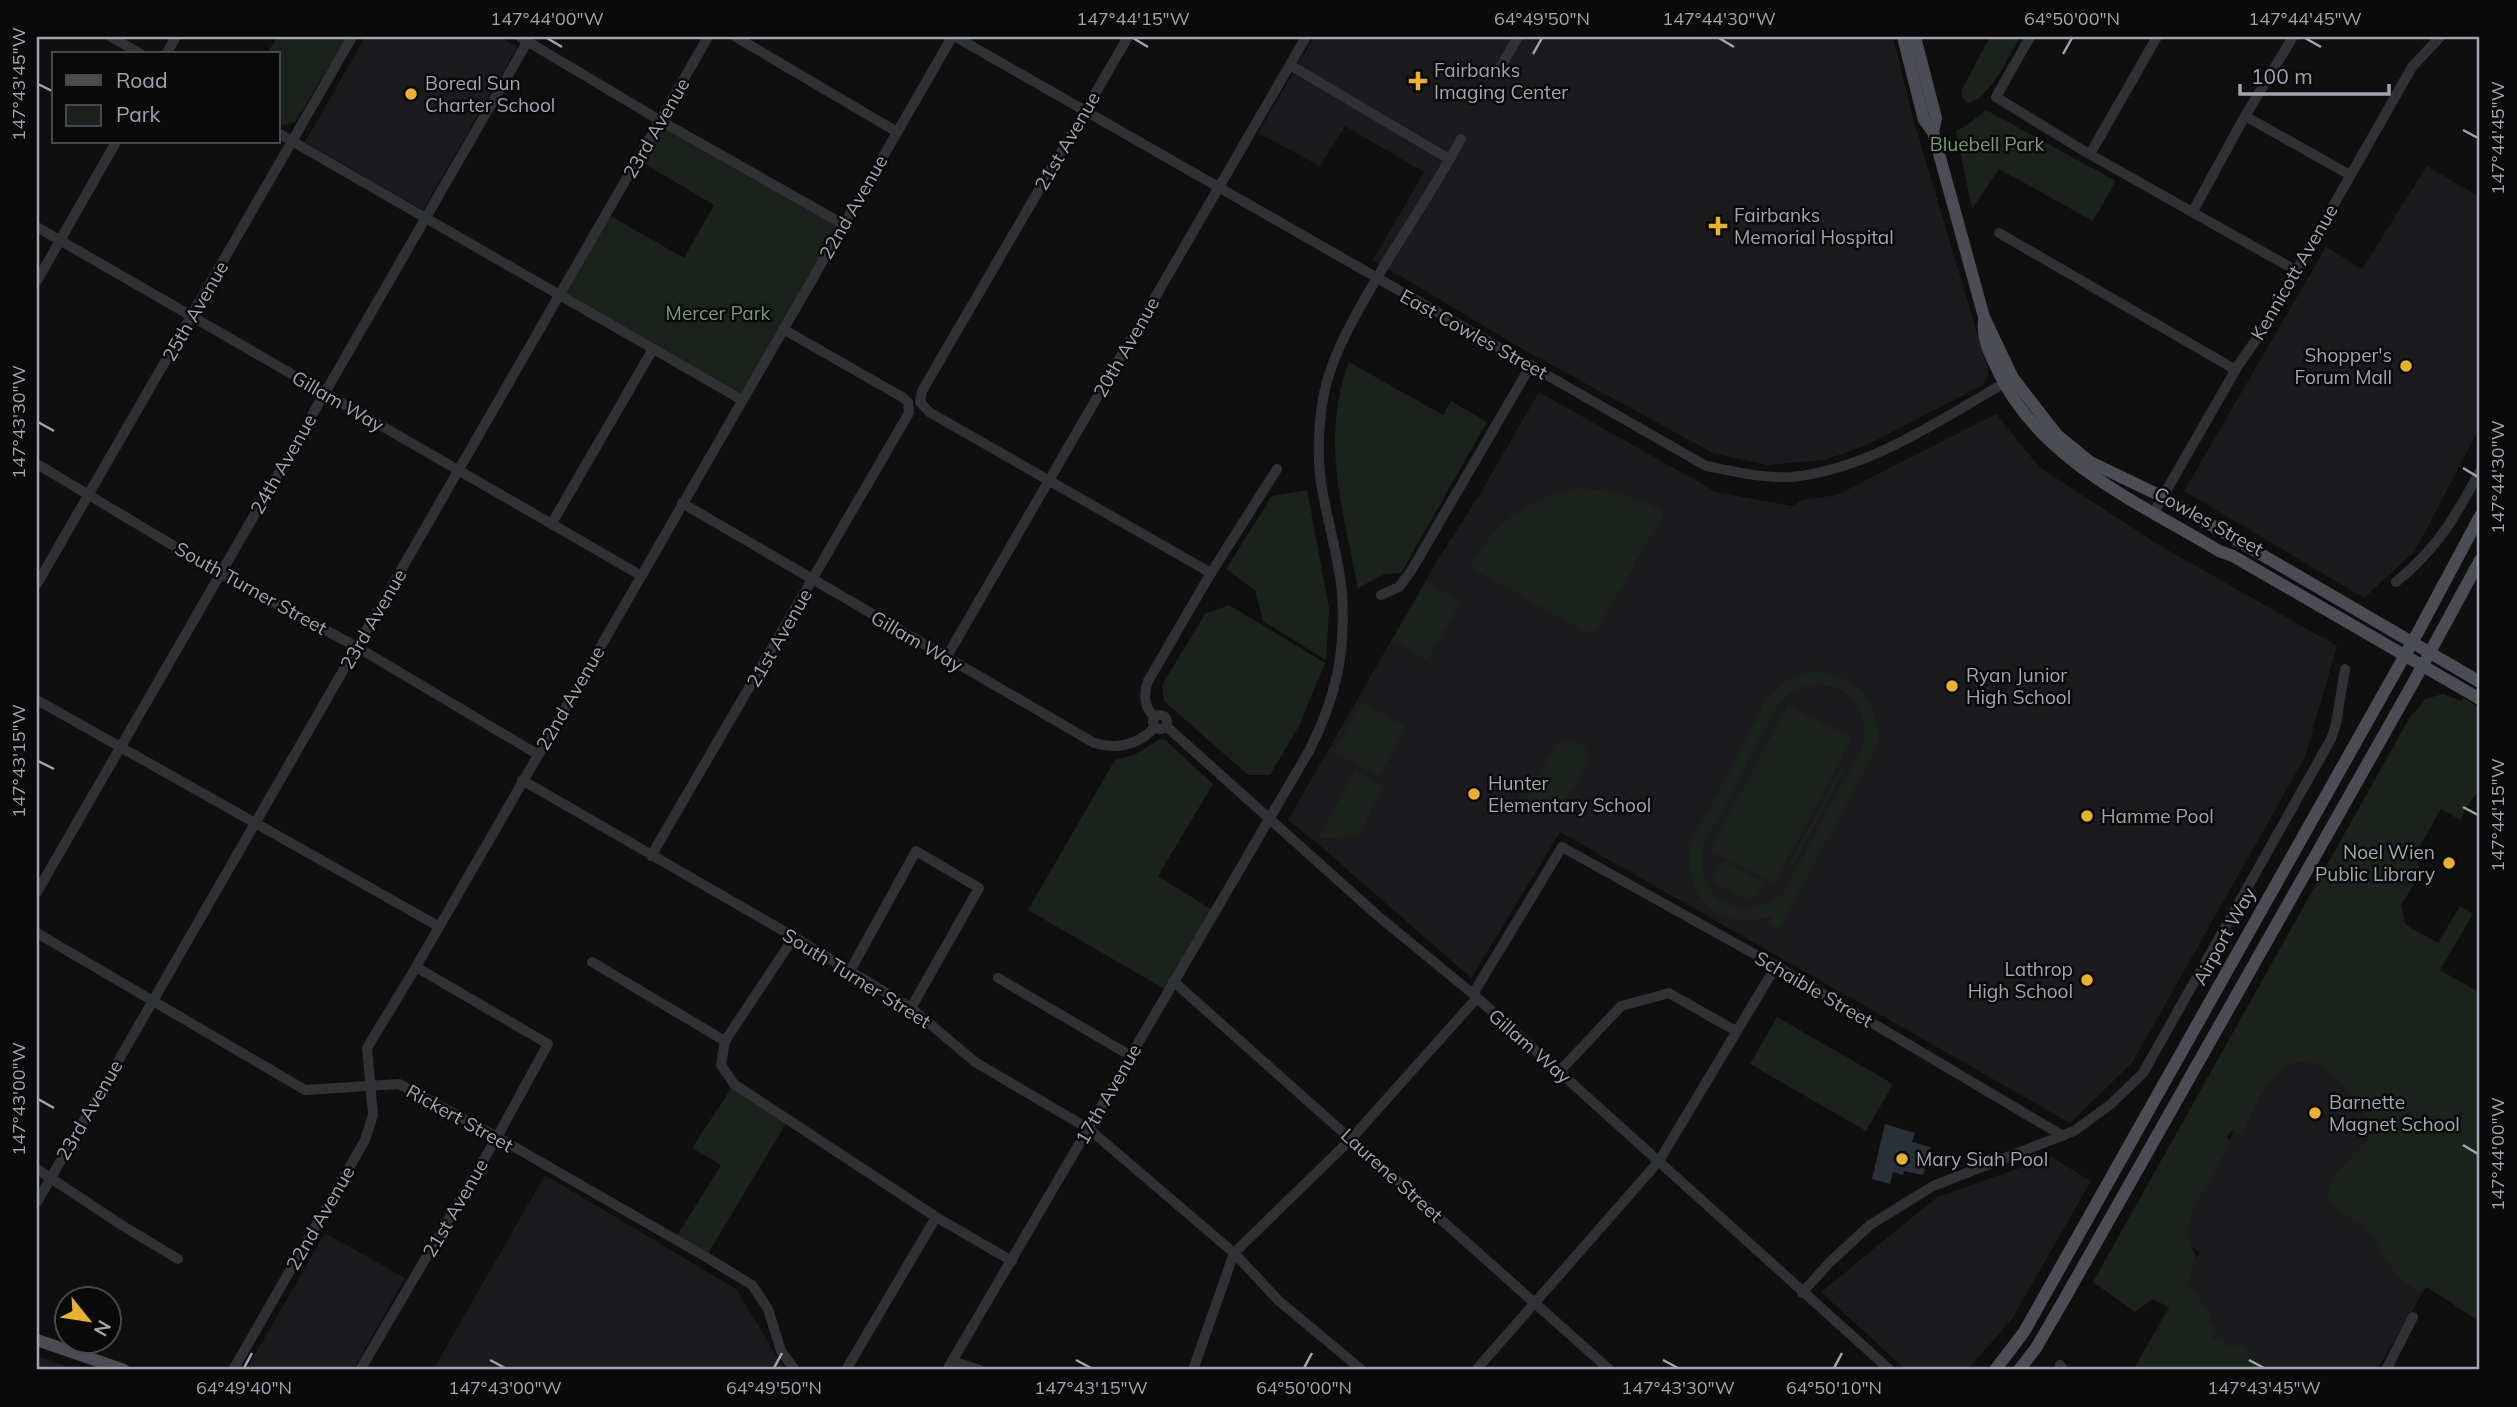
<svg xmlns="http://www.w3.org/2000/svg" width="2517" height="1407" font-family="Mulish,sans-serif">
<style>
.built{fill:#1b1b1d}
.green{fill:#1b221c;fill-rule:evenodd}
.water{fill:#293138}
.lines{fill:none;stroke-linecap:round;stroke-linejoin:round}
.minor{stroke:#303135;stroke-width:10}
.major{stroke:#4c4d54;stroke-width:12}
.ticks{fill:none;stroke:#a0a5b1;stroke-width:2.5}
.poi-dot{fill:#eab12d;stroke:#0a0a0b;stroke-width:2.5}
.labels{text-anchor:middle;stroke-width:5;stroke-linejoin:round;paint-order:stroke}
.poi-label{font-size:19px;fill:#a0a5b1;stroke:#0a0a0b;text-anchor:start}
.street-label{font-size:19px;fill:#a0a5b1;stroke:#0a0a0b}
.park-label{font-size:19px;fill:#789b7b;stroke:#0a0a0b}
.neatline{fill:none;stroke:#a0a5b1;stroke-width:2.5}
.ticks-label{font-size:18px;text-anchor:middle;fill:#a0a5b1}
</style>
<rect width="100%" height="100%" fill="#0f0f10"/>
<!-- built -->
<g class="built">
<polygon points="365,37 499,37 517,47 423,210 305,142"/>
<polygon points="1314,37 1893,37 1913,118 1989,373 1983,385 1867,445 1825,460 1766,465 1713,453 1521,348 1373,260 1424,172 1345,126 1320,166 1258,133"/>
<polygon points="2427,166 2480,197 2480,427 2415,551 2364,598 2184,491 2326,247 2362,269"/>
<polygon points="1539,392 1716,492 1793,506 1802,500 1837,495 1996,414 2039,467 2159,545 2337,646 2305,757 2132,1063 2070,1123 1560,832 1471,978 1318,844 1288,820 1437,561 1480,494"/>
<polygon points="2310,998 2461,1228 2377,1370 2133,1370 2200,1252 2174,1237"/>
<polygon points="2051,1157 2091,1181 2012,1319 1967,1370 1906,1370 1821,1292 1937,1197"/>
<polygon points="545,1175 736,1289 785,1370 433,1370"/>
<polygon points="325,1233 405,1278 353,1370 246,1370"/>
<polygon points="37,1356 76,1370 37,1370"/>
</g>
<!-- green -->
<g class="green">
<polygon points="277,37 347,37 295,122 283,125 278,123 278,54 267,54"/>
<path d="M1990 37H2020C2009 56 1990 98 1968 103L1962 98V89Z"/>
<polygon points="1986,110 2116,181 2093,221 1999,169 1972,209 1956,131 1967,125"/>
<polygon points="661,121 843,224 742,400 560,296 607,214 684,258 714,205 638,160"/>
<path d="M1349 362 1443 415 1451 401 1487 422 1401 573 1384 574 1358 588C1343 510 1320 440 1349 362Z"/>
<path d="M1579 488C1610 490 1638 497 1664 513L1597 630 1587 633 1470 567C1496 520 1527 499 1579 488Z"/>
<polygon points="1307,490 1329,608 1326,660 1263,621 1255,590 1226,569 1272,496"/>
<polygon points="1427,582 1461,602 1427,660 1392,640"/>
<polygon points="1229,605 1325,663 1299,726 1270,775 1248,775 1164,701 1162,685 1205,614"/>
<path d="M1810 672C1857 672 1884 703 1876 749L1779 930 1769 924 1772 916C1721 934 1680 895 1691 843L1767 699 1786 681ZM1814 684C1851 685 1870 710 1863 746L1782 894C1741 929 1689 895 1705 843L1776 708 1792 691Z"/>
<path d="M2443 694 2461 701 2464 698 2480 709V794L2474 796 2460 820 2441 809 2416 853 2420 873 2401 906 2406 925 2438 943 2460 906 2473 914 2440 970 2480 993V1322L2427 1287 2420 1293 2398 1277 2365 1225 2342 1214 2328 1198 2331 1179 2376 1130C2364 1115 2354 1096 2340 1082 2288 1029 2261 1091 2242 1135L2231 1131 2227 1137 2231 1142 2193 1210 2187 1234 2196 1258 2187 1285 2195 1291 2212 1319 2210 1320 2217 1332 2212 1336 2214 1340 2221 1337 2227 1347 2231 1344 2234 1348 2244 1343 2261 1370H2144L2139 1360 2170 1308 2153 1299 2135 1312 2093 1282 2410 717 2417 710 2425 699Z"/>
<polygon points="1362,702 1406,727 1379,776 1334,752"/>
<polygon points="1788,705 1852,739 1774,884 1710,850"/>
<path d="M1568 738C1579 744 1591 747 1588 762L1559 811C1546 819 1526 809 1528 793L1558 742Z"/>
<polygon points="1160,739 1165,740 1213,784 1158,876 1214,911 1168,991 1028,910 1115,760 1134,755"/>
<polygon points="1843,765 1846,766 1792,867 1789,865"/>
<polygon points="1355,771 1383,787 1357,838 1354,836 1318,839"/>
<polygon points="1723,860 1763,882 1751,902 1712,881"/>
<polygon points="1777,1017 1893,1084 1866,1131 1750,1064"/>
<polygon points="734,1084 788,1120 706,1257 675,1239 721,1165 692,1148"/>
</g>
<!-- water -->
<polygon class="water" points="1885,1124 1915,1133 1912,1142 1931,1147 1923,1175 1904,1171 1903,1175 1893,1172 1890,1184 1872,1179"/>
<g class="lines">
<!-- minor -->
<g class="minor">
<polyline points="111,37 141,54"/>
<polyline points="520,37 661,121 843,224"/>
<polyline points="736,37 897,132"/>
<path d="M956 37 1706 466C1733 471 1764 479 1792 477 1871 469 1941 419 2008 381"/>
<polyline points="1128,37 922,391 920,402 929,412 1211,573"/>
<polyline points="2030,37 1996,97 2084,151 2295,270"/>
<polyline points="166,54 176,37"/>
<polyline points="1290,65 1449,159"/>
<polyline points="1499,70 1518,37"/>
<polyline points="2245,116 2350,175"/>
<polyline points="278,133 742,400"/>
<polyline points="2090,154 2157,37"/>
<polyline points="2193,211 2245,116 2293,37"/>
<polyline points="37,227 640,575"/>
<polyline points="1999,233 2236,370"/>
<polyline points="37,281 116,142"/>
<polyline points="37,464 219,573 357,647 537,754"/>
<path d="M682 503 1094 743C1118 750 1138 745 1155 727"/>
<polyline points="2154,512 2239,364 2261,333 2412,67 2440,37"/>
<polyline points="552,523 653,349"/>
<path d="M2396 582C2437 549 2456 516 2480 471"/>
<polyline points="37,584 352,37"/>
<polyline points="1381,595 1399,587 1411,571 1531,365"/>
<polyline points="946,658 1306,37"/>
<polyline points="37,700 438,926"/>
<circle cx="1160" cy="722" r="7"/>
<path d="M1155 717C1144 708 1143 694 1148 681L1211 573 1277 469"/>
<polyline points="1166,726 1378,916 1473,994 1890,1370"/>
<polyline points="522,780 794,937 911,1008 975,1062 1089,1129 1234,1253 1279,1301 1362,1370"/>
<polyline points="651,856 909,413 908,402 902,397 783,329"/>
<polyline points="37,892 530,37"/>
<polyline points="37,933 305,1090 399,1084 497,1137 706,1257 752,1285 768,1309 781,1351 795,1370"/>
<polyline points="794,937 725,1041 721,1065 734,1084 936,1217 1012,1261"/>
<polyline points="592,962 725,1041"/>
<polyline points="850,971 916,851 979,888 911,1008"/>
<polyline points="998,978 1131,1056"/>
<polyline points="1173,981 1610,1370"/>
<polyline points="1473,994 1562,847 1776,966 2063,1136"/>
<polyline points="1559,1072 1621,1006 1669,993 1736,1031"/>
<polyline points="37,1169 123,1226 178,1259"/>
<polyline points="37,1202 708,37"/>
<polyline points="1802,1293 1829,1263 1870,1225 1933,1186 2074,1131 2111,1104 2143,1073 2331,739 2336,724 2345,669"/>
<polyline points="952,1361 980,1370"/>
<polyline points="2060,1365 2064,1370"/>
<polyline points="233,1370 365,1140 373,1115 367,1048 416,967 952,37"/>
<polyline points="360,1370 497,1137 548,1044 416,967"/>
<polyline points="846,1370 936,1217"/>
<path d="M947 1370 1309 751C1336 698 1346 653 1342 593 1339 560 1329 527 1323 494 1317 465 1318 434 1322 405 1327 368 1345 334 1363 302 1394 246 1431 195 1461 139"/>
<polyline points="1193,1370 1234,1253 1351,1139 1476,999"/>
<polyline points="1476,1370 1659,1161 1776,966"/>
<polyline points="2386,1370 2413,1317"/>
</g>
<!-- major -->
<g class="major">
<polyline points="1903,37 1924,120 1933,132 1984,317 2013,378 2057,435 2090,462 2163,497 2480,682"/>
<polyline points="1915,37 1936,118 1933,132"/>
<path d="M1984 321C1982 338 1989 352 1996 367 2038 460 2136 501 2219 551L2233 556 2480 699"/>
<polyline points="37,1340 124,1370"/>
<polyline points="1995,1370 2024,1332 2069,1252 2418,632 2480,516"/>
<polyline points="2019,1370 2036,1348 2065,1298 2417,676 2480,560"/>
</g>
</g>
<!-- ticks -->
<path class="ticks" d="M547 38 562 47M1133 38 1148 47M1719 38 1734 47M2305 38 2321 47M1533 54 1542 38M2063 54 2072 38M38 84 54 92M2463 130 2478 138M38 422 54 431M2463 468 2478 477M38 761 54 769M2463 807 2478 815M38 1099 54 1108M2463 1145 2478 1154M490 1360 505 1368M1076 1360 1091 1368M1663 1360 1678 1368M2249 1360 2264 1368M244 1368 252 1353M774 1368 782 1353M1304 1368 1312 1353M1834 1368 1842 1353"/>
<!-- markers -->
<g class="poi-dot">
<path d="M1414.5 70.5h7v7h7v7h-7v7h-7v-7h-7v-7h7z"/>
<circle cx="411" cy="94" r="7"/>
<path d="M1714.5 215.5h7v7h7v7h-7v7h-7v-7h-7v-7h7z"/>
<circle cx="2406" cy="366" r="7"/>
<circle cx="1952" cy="686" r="7"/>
<circle cx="1474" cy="794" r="7"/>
<circle cx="2087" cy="816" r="7"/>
<circle cx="2449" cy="863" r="7"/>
<circle cx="2087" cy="980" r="7"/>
<circle cx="2315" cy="1113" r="7"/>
<circle cx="1902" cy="1159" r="7"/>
</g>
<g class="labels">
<!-- poi labels -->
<g class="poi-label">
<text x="1434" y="77">Fairbanks<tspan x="1434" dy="22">Imaging Center</tspan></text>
<text x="425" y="90">Boreal Sun<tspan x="425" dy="22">Charter School</tspan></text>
<text x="1734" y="222">Fairbanks<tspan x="1734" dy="22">Memorial Hospital</tspan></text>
<text x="2392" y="362" text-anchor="end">Shopper's<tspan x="2392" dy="22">Forum Mall</tspan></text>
<text x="1966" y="682">Ryan Junior<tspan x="1966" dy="22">High School</tspan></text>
<text x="1488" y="790">Hunter<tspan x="1488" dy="22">Elementary School</tspan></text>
<text x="2101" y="823">Hamme Pool</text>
<text x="2435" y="859" text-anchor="end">Noel Wien<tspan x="2435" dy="22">Public Library</tspan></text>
<text x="2073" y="976" text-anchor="end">Lathrop<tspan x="2073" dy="22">High School</tspan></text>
<text x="2329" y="1109">Barnette<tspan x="2329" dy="22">Magnet School</tspan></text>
<text x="1916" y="1166">Mary Siah Pool</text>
</g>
<!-- street labels -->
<g class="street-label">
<text transform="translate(656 128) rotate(-60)" y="7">23rd Avenue</text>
<text transform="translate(1067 141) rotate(-60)" y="7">21st Avenue</text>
<text transform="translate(853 207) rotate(-60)" y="7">22nd Avenue</text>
<text transform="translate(2294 272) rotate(-60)" y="7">Kennicott Avenue</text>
<text transform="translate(195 311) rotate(-60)" y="7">25th Avenue</text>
<text transform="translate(1474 334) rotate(29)" y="7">East Cowles Street</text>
<text transform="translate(1126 347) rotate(-60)" y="7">20th Avenue</text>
<text transform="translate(338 401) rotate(30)" y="7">Gillam Way</text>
<text transform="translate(283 464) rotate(-60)" y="7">24th Avenue</text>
<text transform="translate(2209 521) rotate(29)" y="7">Cowles Street</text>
<text transform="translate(251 588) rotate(29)" y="7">South Turner Street</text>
<text transform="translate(373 619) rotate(-60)" y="7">23rd Avenue</text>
<text transform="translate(779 638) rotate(-60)" y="7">21st Avenue</text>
<text transform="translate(917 641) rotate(30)" y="7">Gillam Way</text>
<text transform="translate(570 698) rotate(-60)" y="7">22nd Avenue</text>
<text transform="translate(2224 936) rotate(-61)" y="7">Airport Way</text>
<text transform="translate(857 978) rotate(32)" y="7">South Turner Street</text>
<text transform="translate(1814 989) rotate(30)" y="7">Schaible Street</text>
<text transform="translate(1530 1046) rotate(41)" y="7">Gillam Way</text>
<text transform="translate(1108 1094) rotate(-60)" y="7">17th Avenue</text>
<text transform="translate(89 1110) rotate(-60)" y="7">23rd Avenue</text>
<text transform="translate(460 1118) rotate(29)" y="7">Rickert Street</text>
<text transform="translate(1392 1175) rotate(42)" y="7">Laurene Street</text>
<text transform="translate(455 1208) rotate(-60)" y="7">21st Avenue</text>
<text transform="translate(320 1218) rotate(-60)" y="7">22nd Avenue</text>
</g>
<!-- park labels -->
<g class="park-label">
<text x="1987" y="151">Bluebell Park</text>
<text x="718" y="320">Mercer Park</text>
</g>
</g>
<!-- border -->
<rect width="2517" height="1407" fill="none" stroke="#0a0a0b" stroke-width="77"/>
<!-- legend -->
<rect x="52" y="52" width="228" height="91" fill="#0a0a0b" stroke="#46484d" stroke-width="2"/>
<rect x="66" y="75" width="35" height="10" fill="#4c4d54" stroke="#46484d" stroke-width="2"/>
<text x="116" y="88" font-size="21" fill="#a0a5b1">Road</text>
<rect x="66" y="105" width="35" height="21" fill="#1b221c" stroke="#46484d" stroke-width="2"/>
<text x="116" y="122" font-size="21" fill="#a0a5b1">Park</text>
<!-- north arrow -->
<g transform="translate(88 1320) rotate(120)"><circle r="33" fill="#0a0a0b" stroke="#46484d" stroke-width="2"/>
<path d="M0-5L12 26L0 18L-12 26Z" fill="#eab12d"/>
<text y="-10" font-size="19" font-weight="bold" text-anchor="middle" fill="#a0a5b1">N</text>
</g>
<!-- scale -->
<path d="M2240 84v10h149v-10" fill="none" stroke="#a0a5b1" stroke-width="3.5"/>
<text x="2251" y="84" font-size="21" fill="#a0a5b1" stroke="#0a0a0b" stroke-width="5" paint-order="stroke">100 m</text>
<rect x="38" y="38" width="2440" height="1330" class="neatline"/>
<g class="ticks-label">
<text x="547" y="25">147°44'00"W</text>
<text x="1133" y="25">147°44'15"W</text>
<text x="1542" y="25">64°49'50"N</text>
<text x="1719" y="25">147°44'30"W</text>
<text x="2072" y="25">64°50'00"N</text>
<text x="2305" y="25">147°44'45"W</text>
<text transform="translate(19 84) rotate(-90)" y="6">147°43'45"W</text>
<text transform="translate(2498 138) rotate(-90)" y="6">147°44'45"W</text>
<text transform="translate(19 422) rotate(-90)" y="6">147°43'30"W</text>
<text transform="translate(2498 477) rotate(-90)" y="6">147°44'30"W</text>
<text transform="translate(19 761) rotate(-90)" y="6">147°43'15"W</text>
<text transform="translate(2498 815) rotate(-90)" y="6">147°44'15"W</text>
<text transform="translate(19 1099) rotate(-90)" y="6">147°43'00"W</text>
<text transform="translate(2498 1154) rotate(-90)" y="6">147°44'00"W</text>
<text x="244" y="1394">64°49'40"N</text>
<text x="505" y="1394">147°43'00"W</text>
<text x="774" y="1394">64°49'50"N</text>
<text x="1091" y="1394">147°43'15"W</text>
<text x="1304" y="1394">64°50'00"N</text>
<text x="1678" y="1394">147°43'30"W</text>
<text x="1834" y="1394">64°50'10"N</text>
<text x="2264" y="1394">147°43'45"W</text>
</g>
</svg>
